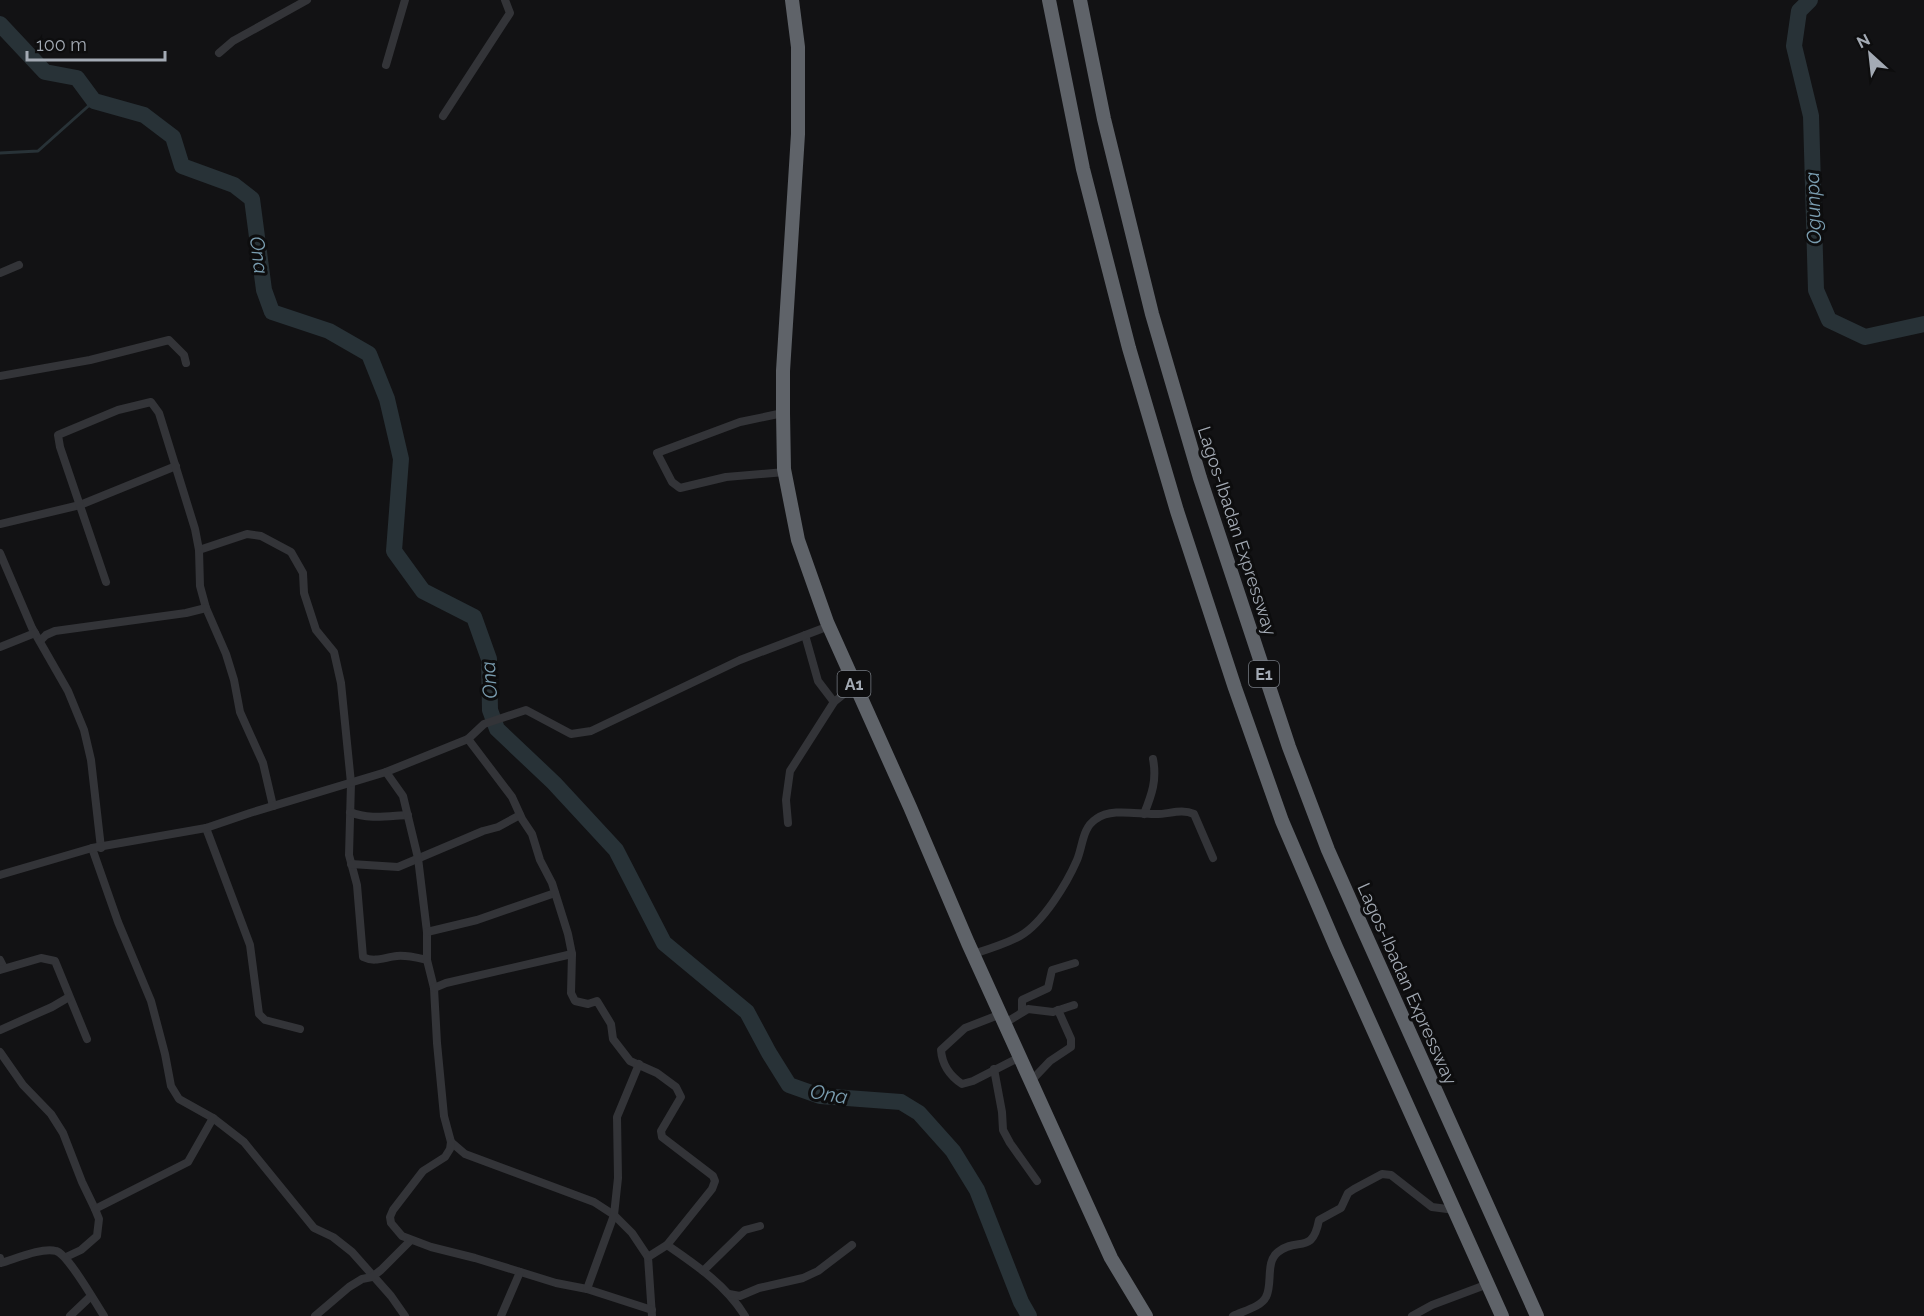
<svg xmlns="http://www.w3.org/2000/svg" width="1924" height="1316" font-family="Raleway,sans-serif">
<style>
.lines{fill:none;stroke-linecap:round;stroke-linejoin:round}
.stream{stroke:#283237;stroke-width:3}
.river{stroke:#283237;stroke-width:16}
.street{stroke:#333438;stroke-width:8}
.highway{stroke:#5f6369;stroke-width:14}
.labels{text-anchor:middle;stroke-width:6;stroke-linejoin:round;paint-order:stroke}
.shield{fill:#0d0d0e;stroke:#767b82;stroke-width:1.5}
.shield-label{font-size:16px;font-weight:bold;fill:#a3aab4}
.street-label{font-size:18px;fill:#a3aab4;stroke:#0d0d0e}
.water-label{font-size:20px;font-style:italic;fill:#7a9db0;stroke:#0d0d0e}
</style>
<rect width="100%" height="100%" fill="#121214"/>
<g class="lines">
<!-- stream -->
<polyline class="stream" points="0,153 38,151 94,101"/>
<!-- river -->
<g class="river">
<polyline points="1810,0 1799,11 1794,46 1811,116 1816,290 1829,320 1865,337 1924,324"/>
<polyline points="0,24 45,72 77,78 94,101 144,115 173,137 182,166 234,185 252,199 264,290 272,312 329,331 369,354 387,399 401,459 394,551 423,591 474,617 489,659 490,710 497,729 554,783 616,850 664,943 747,1012 769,1053 789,1085 820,1096 901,1102 919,1113 953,1151 977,1190 1021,1302 1029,1316"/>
</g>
<!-- street -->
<g class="street">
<polyline points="219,53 233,41 307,0"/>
<polyline points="386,65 405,0"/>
<polyline points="443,116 510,13 505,0"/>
<polyline points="0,273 19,265"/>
<polyline points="0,376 90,360 169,340 184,355 186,363"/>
<polyline points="783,413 740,422 657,453 672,482 680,488 726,477 785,472"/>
<polyline points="0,524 80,505 176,466"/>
<path d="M199 550 247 534 261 536 291 552 303 573 304 593 316 630 334 652 341 683 351 783 349 855 357 885 363 957C375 963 385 957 397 956 407 955 418 958 427 960"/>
<polyline points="0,553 32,628 68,691 84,730 91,760 101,848"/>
<polyline points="106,582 60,447 58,435 118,410 151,402 159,413 195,529 199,550 200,586 206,608 226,654 234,680 240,712 263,763 273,806"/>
<polyline points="805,635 818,681 834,702"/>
<polyline points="40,641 46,635 55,631 186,613 206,608"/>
<polyline points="0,647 35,633"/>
<polyline points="386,772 468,739"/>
<path d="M350 812C369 820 388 816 408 815"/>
<path d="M1144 814C1152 794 1157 780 1153 759"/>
<polyline points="788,823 786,800 790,771 834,702 855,685"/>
<polyline points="206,828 250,945 259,1014 265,1020 300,1029"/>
<polyline points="92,848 118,922 151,1001 165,1054 171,1086 179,1099 213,1118 244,1142 314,1228 333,1237 352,1252 391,1296 405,1316"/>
<polyline points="351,864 398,867 483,831 498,827 520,815"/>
<polyline points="0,875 92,848 206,828 250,813 386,772 403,796 418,858 427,932 427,960 434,988 437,1043 444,1116 451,1142 465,1154 594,1202 614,1215 632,1233 648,1257 652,1316"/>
<polyline points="427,932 477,920 555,893"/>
<path d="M973 954C989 949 1006 944 1020 936 1043 923 1067 883 1077 860 1083 846 1082 828 1096 819 1111 808 1136 814 1154 814 1167 815 1181 808 1194 814L1213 858"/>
<polyline points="0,960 4,968"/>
<polyline points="0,970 41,958 55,961 87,1039"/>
<polyline points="434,988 446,983 572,954"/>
<polyline points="1022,1012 1022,1000 1048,988 1052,970 1075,963"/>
<path d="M1001 1014 965 1028 941 1050C942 1064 950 1076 962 1084L973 1081 1020 1057"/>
<polyline points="1005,1023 1028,1009 1053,1012 1074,1005"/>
<polyline points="0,1030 52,1007 69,997"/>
<polyline points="0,1052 23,1085 51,1114 63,1133 82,1182 95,1209"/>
<polyline points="994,1069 1002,1112 1003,1130 1010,1143 1037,1181"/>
<polyline points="1031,1081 1050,1061 1071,1047 1071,1039 1058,1010"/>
<polyline points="451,1142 450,1149 445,1157 423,1171 393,1210 390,1217 391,1223 402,1236 431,1247 475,1258 556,1283 587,1289 652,1310"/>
<path d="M667 1245C696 1265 726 1285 745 1316"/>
<polyline points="66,1257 81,1250 97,1236 99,1219 95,1209 188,1162 213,1118"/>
<polyline points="648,1257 667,1245 712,1189 715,1181 713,1176 662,1137 661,1131 681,1097 676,1087 657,1073 630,1061 613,1039 611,1024 597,1001 588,1004 575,1001 571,993 572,954 568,934 552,883 540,860 532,834 522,819 512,797 468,739 484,724 526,710 571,734 591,731 740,660 829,626"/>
<path d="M0 1258 1 1263C15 1259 42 1247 56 1251 68 1254 96 1304 104 1316"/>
<polyline points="703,1271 745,1230 760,1226"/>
<polyline points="587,1289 614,1215 618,1178 617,1117 639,1064"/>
<polyline points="729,1294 740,1296 759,1288 803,1278 818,1271 852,1245"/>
<polyline points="70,1316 91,1296"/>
<polyline points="315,1316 349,1287 362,1279 372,1277 381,1270 410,1241"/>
<polyline points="501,1316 520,1272"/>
<path d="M1233 1316C1243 1311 1261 1307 1266 1297 1273 1284 1265 1262 1278 1252 1298 1236 1312 1256 1319 1220L1341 1208 1348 1193 1354 1189 1382 1174 1391 1175 1432 1207 1455 1210"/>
<polyline points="1412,1316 1432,1305 1488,1284"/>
</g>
<!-- highway -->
<g class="highway">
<polyline points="792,0 798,47 798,134 783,371 783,413 784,469 798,540 827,622 910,807 968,943 1111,1258 1146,1316"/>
<polyline points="1049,0 1083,169 1129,348 1177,511 1235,688 1282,821 1336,947 1502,1316"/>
<polyline points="1080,0 1104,119 1152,314 1200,478 1289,747 1328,850 1363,929 1537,1316"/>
</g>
</g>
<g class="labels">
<!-- shield labels -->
<g class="shield">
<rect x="1249" y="661" width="30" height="26" rx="4.5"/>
<rect x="837.5" y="671" width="33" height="26" rx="4.5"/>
</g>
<g class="shield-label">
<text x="1264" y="680">E1</text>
<text x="854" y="690">A1</text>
</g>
<!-- street labels -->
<g class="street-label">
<text transform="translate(1237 531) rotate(72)" y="6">Lagos-Ibadan Expressway</text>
<text transform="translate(1407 984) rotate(66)" y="6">Lagos-Ibadan Expressway</text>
</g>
<!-- water labels -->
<g class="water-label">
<text transform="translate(1813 208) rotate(-92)" y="7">Ogunpa</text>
<text transform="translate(259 255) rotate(83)" y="7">Ona</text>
<text transform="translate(489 680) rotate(-94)" y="7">Ona</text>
<text transform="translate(829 1094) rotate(10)" y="7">Ona</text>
</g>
</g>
<!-- north arrow -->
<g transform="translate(1870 54) rotate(333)" stroke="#0d0d0e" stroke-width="4.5" paint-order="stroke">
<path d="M0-4.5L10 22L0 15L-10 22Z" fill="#a3aab4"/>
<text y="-9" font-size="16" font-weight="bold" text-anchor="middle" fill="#a3aab4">N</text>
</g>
<!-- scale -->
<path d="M27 51v9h138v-9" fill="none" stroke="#a3aab4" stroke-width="3"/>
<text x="36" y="51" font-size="18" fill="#a3aab4" stroke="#0d0d0e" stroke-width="4.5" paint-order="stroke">100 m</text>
</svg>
